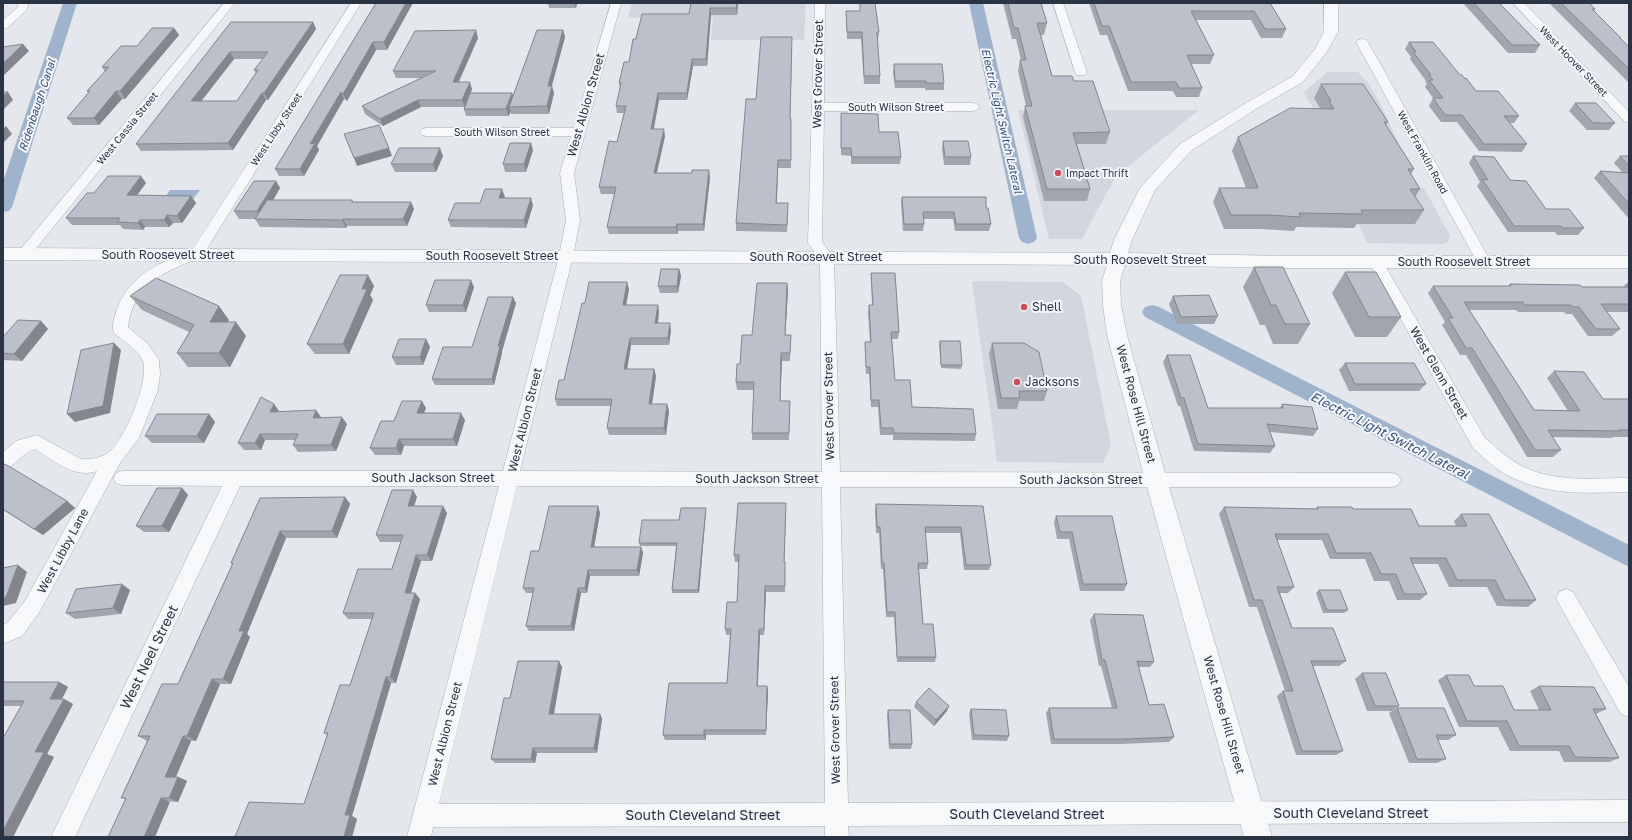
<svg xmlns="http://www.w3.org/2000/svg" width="1632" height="840" font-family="'Golos Text',sans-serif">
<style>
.built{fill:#d2d6de}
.water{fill:#9fb4cc}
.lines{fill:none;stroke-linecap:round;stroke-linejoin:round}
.canal{fill:#9fb4cc;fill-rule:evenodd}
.minor-casing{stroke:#a9aeb7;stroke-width:1}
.tertiary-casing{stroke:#a9aeb7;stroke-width:1}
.minor{fill:#f7f8fa;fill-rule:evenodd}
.tertiary{fill:#f7f8fa;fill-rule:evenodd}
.wall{fill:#a1a5ae;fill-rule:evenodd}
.shaded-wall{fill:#83868d}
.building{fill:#bbc0ca;stroke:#83868d;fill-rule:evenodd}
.poi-dot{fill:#d1495b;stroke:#f4f6f9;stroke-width:1.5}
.labels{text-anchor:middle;stroke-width:4;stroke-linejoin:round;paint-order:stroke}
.far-street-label{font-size:10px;fill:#2b3445;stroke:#f4f6f9}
.far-poi-label{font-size:10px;fill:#2b3445;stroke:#f4f6f9;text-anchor:start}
.far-water-label{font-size:11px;font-style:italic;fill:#34527a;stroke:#f4f6f9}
.street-label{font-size:12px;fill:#2b3445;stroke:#f4f6f9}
.poi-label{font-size:12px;fill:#2b3445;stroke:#f4f6f9;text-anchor:start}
.water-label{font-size:13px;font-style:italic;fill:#34527a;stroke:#f4f6f9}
.near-street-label{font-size:14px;fill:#2b3445;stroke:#f4f6f9}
</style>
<rect width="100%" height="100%" fill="#e4e7ec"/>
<!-- built -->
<g class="built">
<polygon points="632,3 806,3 804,40 711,40 713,18 628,18"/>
<polygon points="1327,72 1358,72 1369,84 1381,105 1399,145 1320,142 1315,112 1304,92"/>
<polygon points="1018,110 1199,110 1116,176 1082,239 1049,239"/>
<polygon points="1341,185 1424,188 1450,236 1448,242 1442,244 1367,243"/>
<polygon points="972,281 1063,282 1081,296 1111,446 1103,463 997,462"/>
</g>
<!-- water -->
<polygon class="water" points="170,190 200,190 193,199 164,199"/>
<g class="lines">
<!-- canal -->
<g class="canal">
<polygon points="63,3 77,3 12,207 9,211 3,212 3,182"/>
<polygon points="969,3 983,3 1037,238 1034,242 1028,244 1022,242 1019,238"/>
<polygon points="1152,305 1159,307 1629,545 1629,567 1145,317 1142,312 1145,307"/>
</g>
<defs>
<g id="minor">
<polygon points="19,3 29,3 26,11 7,28 3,29 3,20 17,8"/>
<polygon points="224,3 235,3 29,257 24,259 19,257 17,254 19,251"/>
<path d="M351 3H361L201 258C165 270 133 285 128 327L148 344 159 360 160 374 158 390 139 438 120 463 39 613 22 636 3 644V625L8 622 25 601 97 471C75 479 54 461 35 449 22 453 16 466 3 470V452L16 441 37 435 81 459C89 460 101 458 108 453 124 442 150 380 143 361 139 350 123 341 114 333 111 326 114 319 116 312 128 276 158 262 191 252Z"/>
<path d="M611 3H621L574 173 580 220 573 256 520 471 822 472 820 259 808 243 815 3H825L824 103H973L977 104 979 107 977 110 973 111H824L822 242 834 258 840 472 1392 473 1398 475 1401 480 1398 485 1392 487H840L848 803 1629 800V822L848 826 849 837H825V826L433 827 431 837H407L499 486H240L75 837H51L222 486 122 485 116 483 113 478 116 473 122 471H503L559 256 566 220 560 173 571 136H426L422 135 420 132 422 129 426 128H574ZM517 486 822 487 825 803 439 804Z"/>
<polygon points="1053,3 1063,3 1087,72 1085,75 1077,75 1075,72"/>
<polygon points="1513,3 1524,3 1629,112 1629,123 1625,122"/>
<polygon points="1362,39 1366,40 1368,42 1491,262 1489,266 1484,267 1479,266 1477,262 1356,42 1358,40"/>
<path d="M1376 257 1381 258 1383 262 1485 438C1497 448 1508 459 1522 466 1555 483 1593 478 1629 478V492C1588 493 1547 496 1509 476 1495 469 1484 458 1473 448L1369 262 1371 258Z"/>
<polygon points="1566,589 1573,592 1629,687 1629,717 1621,714 1559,604 1556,598 1559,592"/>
</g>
<polygon id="tertiary" points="1324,3 1338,3 1338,32 1326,53 1303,82 1256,109 1192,150 1155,190 1132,240 1128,253 1291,256 1629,256 1629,268 1291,268 1125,265 1120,281 1121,305 1127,335 1167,480 1272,837 1244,837 1145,480 1107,335 1103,305 1102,281 1107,265 3,260 3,248 1110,253 1114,240 1140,188 1180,144 1246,103 1293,76 1315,49 1324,32"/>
</defs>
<!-- minor casing -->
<use href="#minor" class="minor-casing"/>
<!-- tertiary casing -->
<use href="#tertiary" class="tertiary-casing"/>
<!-- minor -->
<use href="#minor" class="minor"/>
<!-- tertiary -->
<use href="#tertiary" class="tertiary"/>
</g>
<!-- wall -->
<g class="wall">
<polygon points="376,3 387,50 376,50 347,101 344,99 317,146 319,150 304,176 279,176 275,169"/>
<polygon points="548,3 577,3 576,8 549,8"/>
<polygon points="691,3 738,3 737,15 711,15 707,66 693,66 687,100 659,100 654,129 665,136 657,173 710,177 704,231 678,231 678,234 609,234 607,227 614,194 601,194 599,187 617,142 624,113 617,113 616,106 620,88 619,83 629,62 636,39 689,14"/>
<polygon points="860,3 879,32 878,39 877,39 880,76 880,84 864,84 861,39 847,39 846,11 860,11"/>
<polygon points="1003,3 1041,3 1047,23 1044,35 1041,35 1052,76 1074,81 1110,132 1106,144 1077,144 1090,189 1087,201 1044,201 1023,117 1025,106 1026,106 1018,71 1020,60 1021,60 1016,39 1012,39"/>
<polygon points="1089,3 1270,3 1286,29 1282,38 1261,38 1251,20 1196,20 1214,55 1210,64 1191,64 1202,88 1199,97 1176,97 1173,91 1128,91 1107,35 1100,35"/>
<polygon points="1463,3 1499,3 1540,45 1535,53 1508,53"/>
<polygon points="1549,3 1589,3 1595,9 1594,11 1621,38 1621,39 1629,47 1629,83"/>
<path d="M231 22H313L316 29 268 100H266L233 150 141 151 136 144ZM234 59H263L254 70 256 73 237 101H201Z"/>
<polygon points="174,28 179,35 125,99 122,99 99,125 73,125 67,118 88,93 87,91 105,72 102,67 137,46"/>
<polygon points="563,30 565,37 551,86 554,93 549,114 511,114 511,111 509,116 466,116 464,109 464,107 421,107 383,126 365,114 362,106 421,78 396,78 393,71 478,38 459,82 472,89 471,93 512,93 513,96"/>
<polygon points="1409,42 1460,75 1476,91 1519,116 1514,123 1510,123 1527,144 1522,152 1479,151 1457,122 1441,122 1429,106 1433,98 1425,87 1427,84 1425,82 1426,81 1410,59 1411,57 1405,49"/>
<polygon points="792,45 790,119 791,127 791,168 778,168 777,203 788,211 787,232 736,231 736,223 756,99"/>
<polygon points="894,64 944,83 944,90 925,90 925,88 895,88 893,72"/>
<polygon points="1321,84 1388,122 1386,125 1414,169 1411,174 1420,189 1415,197 1424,210 1415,224 1357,224 1354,228 1296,227 1294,231 1261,229 1224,229 1213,202 1219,188 1246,188 1232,151 1238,137 1320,108 1314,98"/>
<polygon points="1575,103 1615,123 1609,130 1587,130 1569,111"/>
<polygon points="841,113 879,132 901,157 900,164 851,164 851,156 841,155"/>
<polygon points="943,141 971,157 970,165 944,165 942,149"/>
<polygon points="533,150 526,172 505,172 503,164"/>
<polygon points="443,156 436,172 395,172 391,164"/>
<polygon points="1473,156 1510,180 1546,209 1584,228 1578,235 1557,235 1555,232 1508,232 1477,186 1480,182 1469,163"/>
<polygon points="1620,156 1629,156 1629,219 1594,178 1600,171 1623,173 1614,163"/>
<polygon points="276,181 280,188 273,200 352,200 353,202 411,202 414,209 407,226 347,226 346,228 260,227 255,219 239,219 234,211"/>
<polygon points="146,183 137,195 191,196 196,203 182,223 173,223 169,227 145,227 143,230 123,229 120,225 72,225 66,218 94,193"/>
<polygon points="505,197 504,198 533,205 526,228 451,227 448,220 480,203"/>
<polygon points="902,197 986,208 991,224 989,231 955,231 953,219 924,219 924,224 923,231 903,231 901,203"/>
<polygon points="1254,267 1310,324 1298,344 1273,344 1265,325 1260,325 1243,287"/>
<polygon points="679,269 681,276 678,293 660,293 658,286"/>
<polygon points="1345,272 1401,317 1387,337 1355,337 1332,293"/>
<polygon points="871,273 899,332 898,339 892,339 895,380 912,407 976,434 975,441 893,440 893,435 880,435 878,407 871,407 869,374 866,374 865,350 865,342 870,342 868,313 869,305 872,305 871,281"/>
<polygon points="787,283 788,290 785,335 791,335 790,361 782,361 780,401 790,401 789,440 752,440 752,433 754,390 737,390 736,382 752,335"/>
<polygon points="1627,283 1629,283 1629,312 1606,312 1620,329 1612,336 1588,336 1572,314 1566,314 1564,312 1518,312 1516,310 1469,310 1534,410 1568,411 1547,378 1554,371 1603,399 1629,399 1629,437 1613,437 1612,438 1552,437 1561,450 1553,457 1527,457 1466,355 1460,355 1442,325 1445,322 1428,293 1433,286 1508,286 1510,284 1582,287 1623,287"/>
<polygon points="374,286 370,295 373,300 349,354 315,354 307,344"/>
<polygon points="474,287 466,312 429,312 426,305"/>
<polygon points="629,289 626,305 659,311 658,323 671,330 669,345 631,345 627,369 654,369 656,376 652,404 667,404 669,411 666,435 609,435 607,428 611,406 557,406 555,399 564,380 585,303"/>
<polygon points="130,296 229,320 228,322 246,336 230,367 188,367 177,353 189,332 142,310"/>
<polygon points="1173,296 1218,316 1214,324 1177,324 1169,304"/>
<polygon points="516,303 502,351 502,353 494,385 435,385 432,379 472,347"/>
<polygon points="41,321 48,329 22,361 3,360 3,337"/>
<polygon points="426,339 430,347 423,365 396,365 392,357"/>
<polygon points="940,341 962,365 961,369 941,368 939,344"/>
<polygon points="992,343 1047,391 1044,401 1019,401 1017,409 998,409 989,354"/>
<polygon points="1167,355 1208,408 1280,408 1282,404 1318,429 1313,436 1270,432 1275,446 1270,453 1194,451 1180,406 1178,406 1163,362"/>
<polygon points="1345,363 1426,384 1419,391 1349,391 1339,370"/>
<polygon points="426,408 424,413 465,420 457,446 404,446 401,455 375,455 370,448 394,421"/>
<polygon points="279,412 321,417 320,418 347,424 336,451 298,452 293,445 295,440 265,440 261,450 244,450 238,443 279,411"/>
<polygon points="209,414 215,422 204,443 152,443 145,436"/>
<polygon points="3,465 67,501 75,508 43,535 3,510"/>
<polygon points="182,488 188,495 169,532 144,532 136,526"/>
<polygon points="345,497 350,504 337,538 286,538 247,634 250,637 231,684 220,684 196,741 191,741 176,777 178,777 187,781 178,802 125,799 121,798 147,741 138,736 178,684 232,565 231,563 260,498"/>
<polygon points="417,497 414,506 447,513 432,561 421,561 411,593 415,593 420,599 396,683 391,683 352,816 357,819 352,837 235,837 304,804 327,735 324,733 350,685 372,619 348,619 343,613 392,569 401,542 380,542 376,535"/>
<polygon points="786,503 786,510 784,562 785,568 785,592 766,592 764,635 760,635 758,686 767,686 768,691 766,735 706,735 706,740 665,740 663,735 727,683 730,635 726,635 725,629 737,602 739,562 735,562 734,555"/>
<polygon points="876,504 983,506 991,565 989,570 964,570 960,533 925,533 928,563 927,569 919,569 923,624 936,657 935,662 897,662 894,617 886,617 883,569 881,569 879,533 876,533 875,510"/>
<polygon points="598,506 600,513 594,547 641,547 643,553 639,576 590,576 587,593 581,593 574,631 529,631 526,626 533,593 526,593 523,588 539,551"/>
<polygon points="1224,507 1316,509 1317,507 1353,509 1419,526 1456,526 1454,521 1461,514 1536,600 1528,607 1497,606 1487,587 1449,587 1438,564 1413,564 1427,594 1420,600 1397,600 1389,581 1374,581 1365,559 1330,559 1322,540 1277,540 1294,587 1288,593 1280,593 1292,628 1346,661 1339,666 1313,666 1343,751 1336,755 1296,755 1277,696 1283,691 1285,691 1257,607 1249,607 1219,514"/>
<polygon points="706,511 699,593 672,593 672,590 676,546 640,546 639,543 679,520"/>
<polygon points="1056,516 1127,584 1124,591 1080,591 1069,539 1057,539 1054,522"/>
<polygon points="130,590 121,614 75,619 66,613"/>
<polygon points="1319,590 1348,610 1344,613 1323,613 1316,593"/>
<polygon points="1094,614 1154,662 1150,667 1138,667 1149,705 1174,737 1169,742 1121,744 1051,744 1046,713 1049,708 1112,708 1101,666 1099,666 1090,620"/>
<polygon points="562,667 554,714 600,714 602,719 597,753 537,753 535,763 495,763 491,759 510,698"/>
<polygon points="1362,673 1399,706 1392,711 1367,711 1355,679"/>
<polygon points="1446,675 1474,686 1514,710 1539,710 1530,691 1539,686 1606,709 1596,714 1619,758 1609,762 1564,762 1559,751 1510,751 1498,727 1459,727 1438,680"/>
<polygon points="3,682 59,682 68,687 62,699 64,699 73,704 47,754 54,757 13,837 3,837 21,706 3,706"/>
<polygon points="916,702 947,711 934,726 914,707"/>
<polygon points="1397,708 1456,735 1448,740 1438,740 1446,759 1437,763 1409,763 1389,713"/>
<polygon points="971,709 1009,736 1007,741 972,740 969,714"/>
<polygon points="888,710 912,744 911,749 889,749 887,715"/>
</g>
<!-- shaded-wall -->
<g class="shaded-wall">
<polygon points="406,3 413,3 387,50 384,42"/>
<polygon points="574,3 577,3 576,8"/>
<polygon points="737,3 738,3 737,15 736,8"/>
<polygon points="710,8 711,15 707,66 706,59"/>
<polygon points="313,22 316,29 268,100 264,93"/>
<polygon points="174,28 179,35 125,99 120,91"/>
<polygon points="476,30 478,38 455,89 453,82"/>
<polygon points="563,30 565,37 550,93 548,86"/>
<polygon points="792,37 792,45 790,127 790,119"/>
<polygon points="373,42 376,50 347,101 343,94"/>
<polygon points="23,44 29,51 3,76 3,63"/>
<polygon points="230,52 234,59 196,108 191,101"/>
<polygon points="692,59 693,66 687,100 687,93"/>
<polygon points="470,82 472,89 465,107 462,100"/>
<polygon points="552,86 554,93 549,114 547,106"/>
<polygon points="116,91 122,99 99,125 94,118"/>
<polygon points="8,92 13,100 3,110 3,96"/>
<polygon points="341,92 344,99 317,146 319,150 304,176 300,169 310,144"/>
<polygon points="262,93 266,100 233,150 228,143"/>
<polygon points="512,93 515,100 509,107 511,111 509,116 506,109"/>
<polygon points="658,93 659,100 652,136 651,129"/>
<polygon points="418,100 421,107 383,126 380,119"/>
<polygon points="6,126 12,134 3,143 3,129"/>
<polygon points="664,129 665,136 655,180 654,173"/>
<polygon points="531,143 533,150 526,172 524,164"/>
<polygon points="389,148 392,156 357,166 354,158"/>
<polygon points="440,148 443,156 436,172 433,164"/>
<polygon points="778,160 778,168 776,211 776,203"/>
<polygon points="709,170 710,177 704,231 703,224"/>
<polygon points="141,176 146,183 132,202 127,195"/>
<polygon points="276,181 280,188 262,219 257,211"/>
<polygon points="502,189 505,197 502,205 499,198"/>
<polygon points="191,196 196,203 182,223 177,216"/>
<polygon points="531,198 533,205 526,228 524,220"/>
<polygon points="411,202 414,209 407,226 403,219"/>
<polygon points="167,215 173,223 169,227 164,220"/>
<polygon points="343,219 347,226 346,228 342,220"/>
<polygon points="140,220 145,227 143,230 138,223"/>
<polygon points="677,224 678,231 678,234 676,227"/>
<polygon points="679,269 681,276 678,293 677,286"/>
<polygon points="368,275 374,286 370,295 373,300 349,354 343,344 362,289"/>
<polygon points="471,280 474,287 466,312 463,305"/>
<polygon points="627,282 629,289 625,311 623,305"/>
<polygon points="787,283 788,290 785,342 785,335"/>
<polygon points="513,297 516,303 502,351 502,353 494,385 492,379 498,346"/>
<polygon points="658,305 659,311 657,330 655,323"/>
<polygon points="219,306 229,320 220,336 210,322"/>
<polygon points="41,321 48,329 22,361 14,354"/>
<polygon points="236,322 246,336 230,367 219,353"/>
<polygon points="670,323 671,330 669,345 668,338"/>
<polygon points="630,338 631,345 626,376 624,369"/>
<polygon points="426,339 430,347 423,365 420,357"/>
<polygon points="114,343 121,350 110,413 75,422 67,414"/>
<polygon points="781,353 782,361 780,408 780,401"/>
<polygon points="654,369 656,376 651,411 649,404"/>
<polygon points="422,401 426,408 421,420 417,413"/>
<polygon points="274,404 279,411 276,419 270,412"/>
<polygon points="667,404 669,411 666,435 664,428"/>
<polygon points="316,410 321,417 317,424 313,418"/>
<polygon points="461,413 465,420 457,446 453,439"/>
<polygon points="209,414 215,422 204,443 197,436"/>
<polygon points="342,417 347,424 336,451 331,445"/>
<polygon points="260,434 265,440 261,450 255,443"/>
<polygon points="399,439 404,446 401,455 396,448"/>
<polygon points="182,488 188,495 169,532 162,526"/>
<polygon points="413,490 417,497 412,512 408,506"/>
<polygon points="345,497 350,504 337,538 332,531"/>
<polygon points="67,501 75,508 43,535 34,529"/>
<polygon points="786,503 786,510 784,568 784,562"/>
<polygon points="443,506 447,513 432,561 427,555"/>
<polygon points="598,506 600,513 593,553 591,547"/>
<polygon points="706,508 706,511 699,593 698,590"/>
<polygon points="280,531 286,538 247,634 250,637 231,684 223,679 239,631"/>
<polygon points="641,547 643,553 639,576 637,570"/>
<polygon points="416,555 421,561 409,599 405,593"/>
<polygon points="18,565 27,572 16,603 3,606 3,598"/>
<polygon points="588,570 590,576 587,593 585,588"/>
<polygon points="122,584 130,590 121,614 113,608"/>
<polygon points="765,586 766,592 764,635 764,629"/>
<polygon points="578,588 581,593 574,631 571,626"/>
<polygon points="415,593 420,599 396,683 390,677"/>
<polygon points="759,629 760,635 757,691 757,686"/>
<polygon points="559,661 562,667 553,719 549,714"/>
<polygon points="386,677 391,683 352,816 357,819 352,837 344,837 345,815"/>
<polygon points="212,679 220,684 196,741 187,736"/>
<polygon points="59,682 68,687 59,704 50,699"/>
<polygon points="767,686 768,691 766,735 766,730"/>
<polygon points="64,699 73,704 47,754 54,757 13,837 3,837 3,831 35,752"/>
<polygon points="949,706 947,711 934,726 936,720"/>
<polygon points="600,714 602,719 597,753 594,748"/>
<polygon points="704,730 706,735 706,740 704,735"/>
<polygon points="183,736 191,741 174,781 165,777"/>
<polygon points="533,748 537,753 535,763 531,759"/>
<polygon points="178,777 187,781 178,802 169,798"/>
<polygon points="161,798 170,802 155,837 144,837"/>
</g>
<!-- building -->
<g class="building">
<polygon points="376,3 406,3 384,42 373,42 343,94 341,92 310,144 315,143 300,169 275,169"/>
<polygon points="691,3 737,3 736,8 710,8 706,59 692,59 687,93 658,93 651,129 664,129 654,173 692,173 692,170 709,170 703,224 677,224 676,227 607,227 616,187 599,187 609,141 617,142 626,106 616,106 621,83 619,83 624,62 629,62 633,39 636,39 642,14 689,14"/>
<polygon points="860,3 875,3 879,32 877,32 880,76 864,76 862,32 847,32 846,11 860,11"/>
<polygon points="1008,3 1041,3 1047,23 1037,23 1052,76 1072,76 1074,81 1093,81 1110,132 1073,133 1090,189 1047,189 1025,106 1032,106 1020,60 1026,60 1018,28 1014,28"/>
<polygon points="1094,3 1270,3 1286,29 1265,29 1254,11 1191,11 1214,55 1187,55 1202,88 1179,88 1176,82 1131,82 1109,26 1102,26"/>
<polygon points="1474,3 1499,3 1540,45 1512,45"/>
<polygon points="1561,3 1589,3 1595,9 1592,9 1621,38 1620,38 1629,47 1629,69"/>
<path d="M231 22H313L264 93H262L228 143 136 144ZM230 52H268L254 70H258L237 101H191Z"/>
<polygon points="152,28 174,28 120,91 116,91 94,118 67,118 90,91 87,91 109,67 102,67 121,46 137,46"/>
<polygon points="476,30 453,82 470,82 462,100 418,100 380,119 362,106 436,71 393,71 415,31"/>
<polygon points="537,30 563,30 548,86 552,86 547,106 509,107"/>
<polygon points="761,37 792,37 790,119 791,119 791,160 778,160 776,203 788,203 787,225 736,223 746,99 756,99"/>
<polygon points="1409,42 1433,42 1460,75 1462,75 1465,79 1466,78 1476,91 1498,91 1519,116 1504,116 1527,144 1484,144 1462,115 1445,115 1433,98 1443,98 1429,80 1433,80 1429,75 1431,75 1413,52 1416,52"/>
<polygon points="23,44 10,57 3,63 3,47"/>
<polygon points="894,64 942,64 944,83 926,83 926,81 895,81"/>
<polygon points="1321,84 1363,84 1388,122 1384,122 1414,169 1408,169 1420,189 1410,189 1424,210 1361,210 1363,214 1299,213 1301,217 1268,215 1231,215 1219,188 1258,188 1238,137 1290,108 1334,109 1329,101 1331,101"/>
<polygon points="3,92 8,92 3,96"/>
<polygon points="470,93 512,93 506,109 464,109"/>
<polygon points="1575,103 1596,103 1615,123 1593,123"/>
<polygon points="841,113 878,114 879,132 898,132 901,157 852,157 851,148 841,148"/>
<polygon points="379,125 389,148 354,158 344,134"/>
<polygon points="943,141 968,141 971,157 945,157"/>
<polygon points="510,143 531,143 524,164 503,164"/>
<polygon points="399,148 440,148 433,164 391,164"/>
<polygon points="1473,156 1494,157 1510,180 1526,181 1546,209 1569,209 1584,228 1563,228 1561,226 1514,226 1482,179 1488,180"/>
<polygon points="1620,156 1629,156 1629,166"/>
<polygon points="1600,171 1629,173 1629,204"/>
<polygon points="108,176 141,176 127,195 191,196 177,216 167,215 164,220 140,220 138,223 117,222 120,218 66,218 87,193 94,193"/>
<polygon points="254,181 276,181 257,211 234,211"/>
<polygon points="485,189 502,189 499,198 531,198 524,220 448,220 455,203 480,203"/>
<polygon points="902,197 986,197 986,208 988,208 991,224 956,224 954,212 923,212 924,224 904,224"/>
<polygon points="267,200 352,200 352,202 411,202 403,219 343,219 342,220 255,219"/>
<polygon points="1254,267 1283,267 1310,324 1285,324 1276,305 1271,305"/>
<polygon points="661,269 679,269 677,286 658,286"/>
<polygon points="1345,272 1376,272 1401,317 1369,317"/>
<polygon points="871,273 895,273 899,332 891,332 895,380 910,380 912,407 973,409 976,434 894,433 893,428 881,428 879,400 871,400 870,367 866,367 865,342 871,342 869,305 873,305"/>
<polygon points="340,275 368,275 362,289 367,289 343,344 307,344"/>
<polygon points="156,278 219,306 210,322 236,322 219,353 177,353 194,325 130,296"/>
<polygon points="435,280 471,280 463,305 426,305"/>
<polygon points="589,282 627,282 623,305 658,305 655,323 670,323 668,338 630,338 624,369 654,369 649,404 667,404 664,428 607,428 612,399 555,399 559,380 564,380 582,303 585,303"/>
<polygon points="757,283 787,283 785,335 791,335 790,353 781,353 780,401 790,401 789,433 752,433 754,382 736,382 737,364 740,364 742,335 752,335"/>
<polygon points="1510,284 1580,285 1582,287 1629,287 1629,304 1601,304 1620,329 1596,329 1579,307 1573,307 1571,305 1524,305 1523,302 1464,302 1534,410 1580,411 1554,371 1584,372 1603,399 1629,399 1629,430 1619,430 1620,431 1548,430 1561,450 1535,450 1472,348 1466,348 1448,318 1453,318 1433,286 1511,286"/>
<polygon points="1209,295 1218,316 1181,317 1173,296"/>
<polygon points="488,297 513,297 498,346 500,346 492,379 432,379 443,347 472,347"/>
<polygon points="18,320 41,321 14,354 3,353 3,337"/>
<polygon points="399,339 426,339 420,357 392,357"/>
<polygon points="940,341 960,341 962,365 941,365"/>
<polygon points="114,343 103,406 67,414 81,350"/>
<polygon points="992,343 1024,343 1039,352 1047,391 1019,391 1020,398 1001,398"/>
<polygon points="1167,355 1190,355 1208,408 1283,408 1282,404 1312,407 1318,429 1267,424 1275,446 1198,444 1184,398 1181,398"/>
<polygon points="1345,363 1414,363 1426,384 1355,384"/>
<polygon points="261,397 274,404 270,412 316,410 313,418 342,417 331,445 293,445 298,434 260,434 255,443 238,443"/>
<polygon points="402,401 422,401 417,413 461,413 453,439 399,439 396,448 370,448 381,421 394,421"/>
<polygon points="157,414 209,414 197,436 145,436"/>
<polygon points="5,464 67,501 34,529 3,509 3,465"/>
<polygon points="157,488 182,488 162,526 136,526"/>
<polygon points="392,490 413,490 408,506 443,506 427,555 416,555 405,593 415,593 390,677 386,677 345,815 350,815 344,837 235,837 249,802 304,804 328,733 324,733 340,685 350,685 374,613 343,613 358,569 392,569 403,535 376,535"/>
<polygon points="345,497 332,531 280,531 239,631 244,631 223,679 212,679 187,736 183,736 165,777 178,777 169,798 161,798 144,837 108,837 126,798 121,798 150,736 138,736 162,684 178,684 233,563 231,563 260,498"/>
<polygon points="738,503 786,503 784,562 785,562 785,586 765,586 764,629 759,629 757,686 767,686 766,730 704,730 704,735 663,735 669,683 727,683 731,629 725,629 727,602 737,602 739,555 734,555"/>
<polygon points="876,504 983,506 991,565 966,565 961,527 925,527 928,563 918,563 923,624 933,624 936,657 897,657 895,612 887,612 884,563 882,563 880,527 877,527"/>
<polygon points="549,506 598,506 591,547 641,547 637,570 588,570 585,588 578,588 571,626 526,626 534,588 523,588 531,551 539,551"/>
<polygon points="1224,507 1318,509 1317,507 1352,507 1353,509 1411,509 1419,526 1467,526 1461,514 1489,514 1536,600 1505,600 1495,580 1457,580 1446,558 1410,558 1427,594 1404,594 1396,574 1381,574 1371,553 1336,553 1328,534 1275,534 1294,587 1277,587 1292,628 1333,628 1346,661 1311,661 1343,751 1302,751 1283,691 1293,691 1262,600 1254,600"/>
<polygon points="681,508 706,508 698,590 672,590 677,543 639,543 642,520 679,520"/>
<polygon points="1056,516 1112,516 1127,584 1083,584 1072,532 1060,532"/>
<polygon points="18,565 6,597 3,598 3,568"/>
<polygon points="122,584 113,608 66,613 76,589"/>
<polygon points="1319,590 1340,590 1348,610 1327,610"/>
<polygon points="1094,614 1143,615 1154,662 1137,661 1149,705 1164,704 1174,737 1125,739 1054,739 1049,708 1117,708 1105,660 1102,660"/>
<polygon points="518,661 559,661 549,714 600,714 594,748 533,748 531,759 491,759 504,698 510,698"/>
<polygon points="1362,673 1386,673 1399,706 1375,706"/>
<polygon points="1446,675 1469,675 1474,686 1503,686 1514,710 1551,710 1539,686 1594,687 1606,709 1593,709 1619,758 1575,757 1569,746 1519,746 1507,721 1467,721"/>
<polygon points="3,682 59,682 50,699 64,699 35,752 44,752 3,831 3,738 24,701 3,701"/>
<polygon points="929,688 949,706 936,720 916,702"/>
<polygon points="1397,708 1444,708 1456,735 1436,735 1446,759 1417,759"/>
<polygon points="971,709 1006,710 1009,736 974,735"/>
<polygon points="888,710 910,710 912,744 890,744"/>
</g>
<!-- markers -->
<g class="poi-dot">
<circle cx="1058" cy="173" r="4"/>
<circle cx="1024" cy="307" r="4"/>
<circle cx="1017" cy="382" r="4"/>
</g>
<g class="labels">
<!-- far-street labels -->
<g class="far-street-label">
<text transform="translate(1574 61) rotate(46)" y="4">West Hoover Street</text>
<text x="896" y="111">South Wilson Street</text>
<text transform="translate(127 128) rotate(-51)" y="4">West Cassia Street</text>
<text transform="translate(276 129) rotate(-57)" y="4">West Libby Street</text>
<text x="502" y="136">South Wilson Street</text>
<text transform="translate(1423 152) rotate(61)" y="4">West Franklin Road</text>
</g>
<!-- far-poi labels -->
<g class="far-poi-label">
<text x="1066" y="177">Impact Thrift</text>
</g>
<!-- far-water labels -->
<g class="far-water-label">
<text transform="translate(37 105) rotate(-72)" y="4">Ridenbaugh Canal</text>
<text transform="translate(1002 121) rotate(77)" y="4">Electric Light Switch Lateral</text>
</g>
<!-- street labels -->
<g class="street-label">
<text transform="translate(818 74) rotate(-89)" y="4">West Grover Street</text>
<text transform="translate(586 105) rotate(-74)" y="4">West Albion Street</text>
<text x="168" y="259">South Roosevelt Street</text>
<text x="492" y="260">South Roosevelt Street</text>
<text x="816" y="261">South Roosevelt Street</text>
<text x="1140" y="264">South Roosevelt Street</text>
<text x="1464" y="266">South Roosevelt Street</text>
<text transform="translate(1439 373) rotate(60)" y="4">West Glenn Street</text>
<text transform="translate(1136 404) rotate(75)" y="4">West Rose Hill Street</text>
<text transform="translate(829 406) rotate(-91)" y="4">West Grover Street</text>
<text transform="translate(525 420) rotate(-76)" y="4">West Albion Street</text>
<text x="433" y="482">South Jackson Street</text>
<text x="757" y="483">South Jackson Street</text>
<text x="1081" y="484">South Jackson Street</text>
<text transform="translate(63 551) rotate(-62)" y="4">West Libby Lane</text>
<text transform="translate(1224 715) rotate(74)" y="4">West Rose Hill Street</text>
<text transform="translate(835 730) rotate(-91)" y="4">West Grover Street</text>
<text transform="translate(445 734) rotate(-76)" y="4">West Albion Street</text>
</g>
<!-- poi labels -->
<g class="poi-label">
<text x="1032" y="311">Shell</text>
<text x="1025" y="386">Jacksons</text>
</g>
<!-- water labels -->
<g class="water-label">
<text transform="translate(1390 435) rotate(27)" y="5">Electric Light Switch Lateral</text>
</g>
<!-- near-street labels -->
<g class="near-street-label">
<text transform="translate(149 657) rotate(-64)" y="5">West Neel Street</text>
<text x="1351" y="818">South Cleveland Street</text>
<text x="1027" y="819">South Cleveland Street</text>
<text x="703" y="820">South Cleveland Street</text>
</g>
</g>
<!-- border -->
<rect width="1632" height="840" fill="none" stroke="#2b3445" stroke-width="8"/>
</svg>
